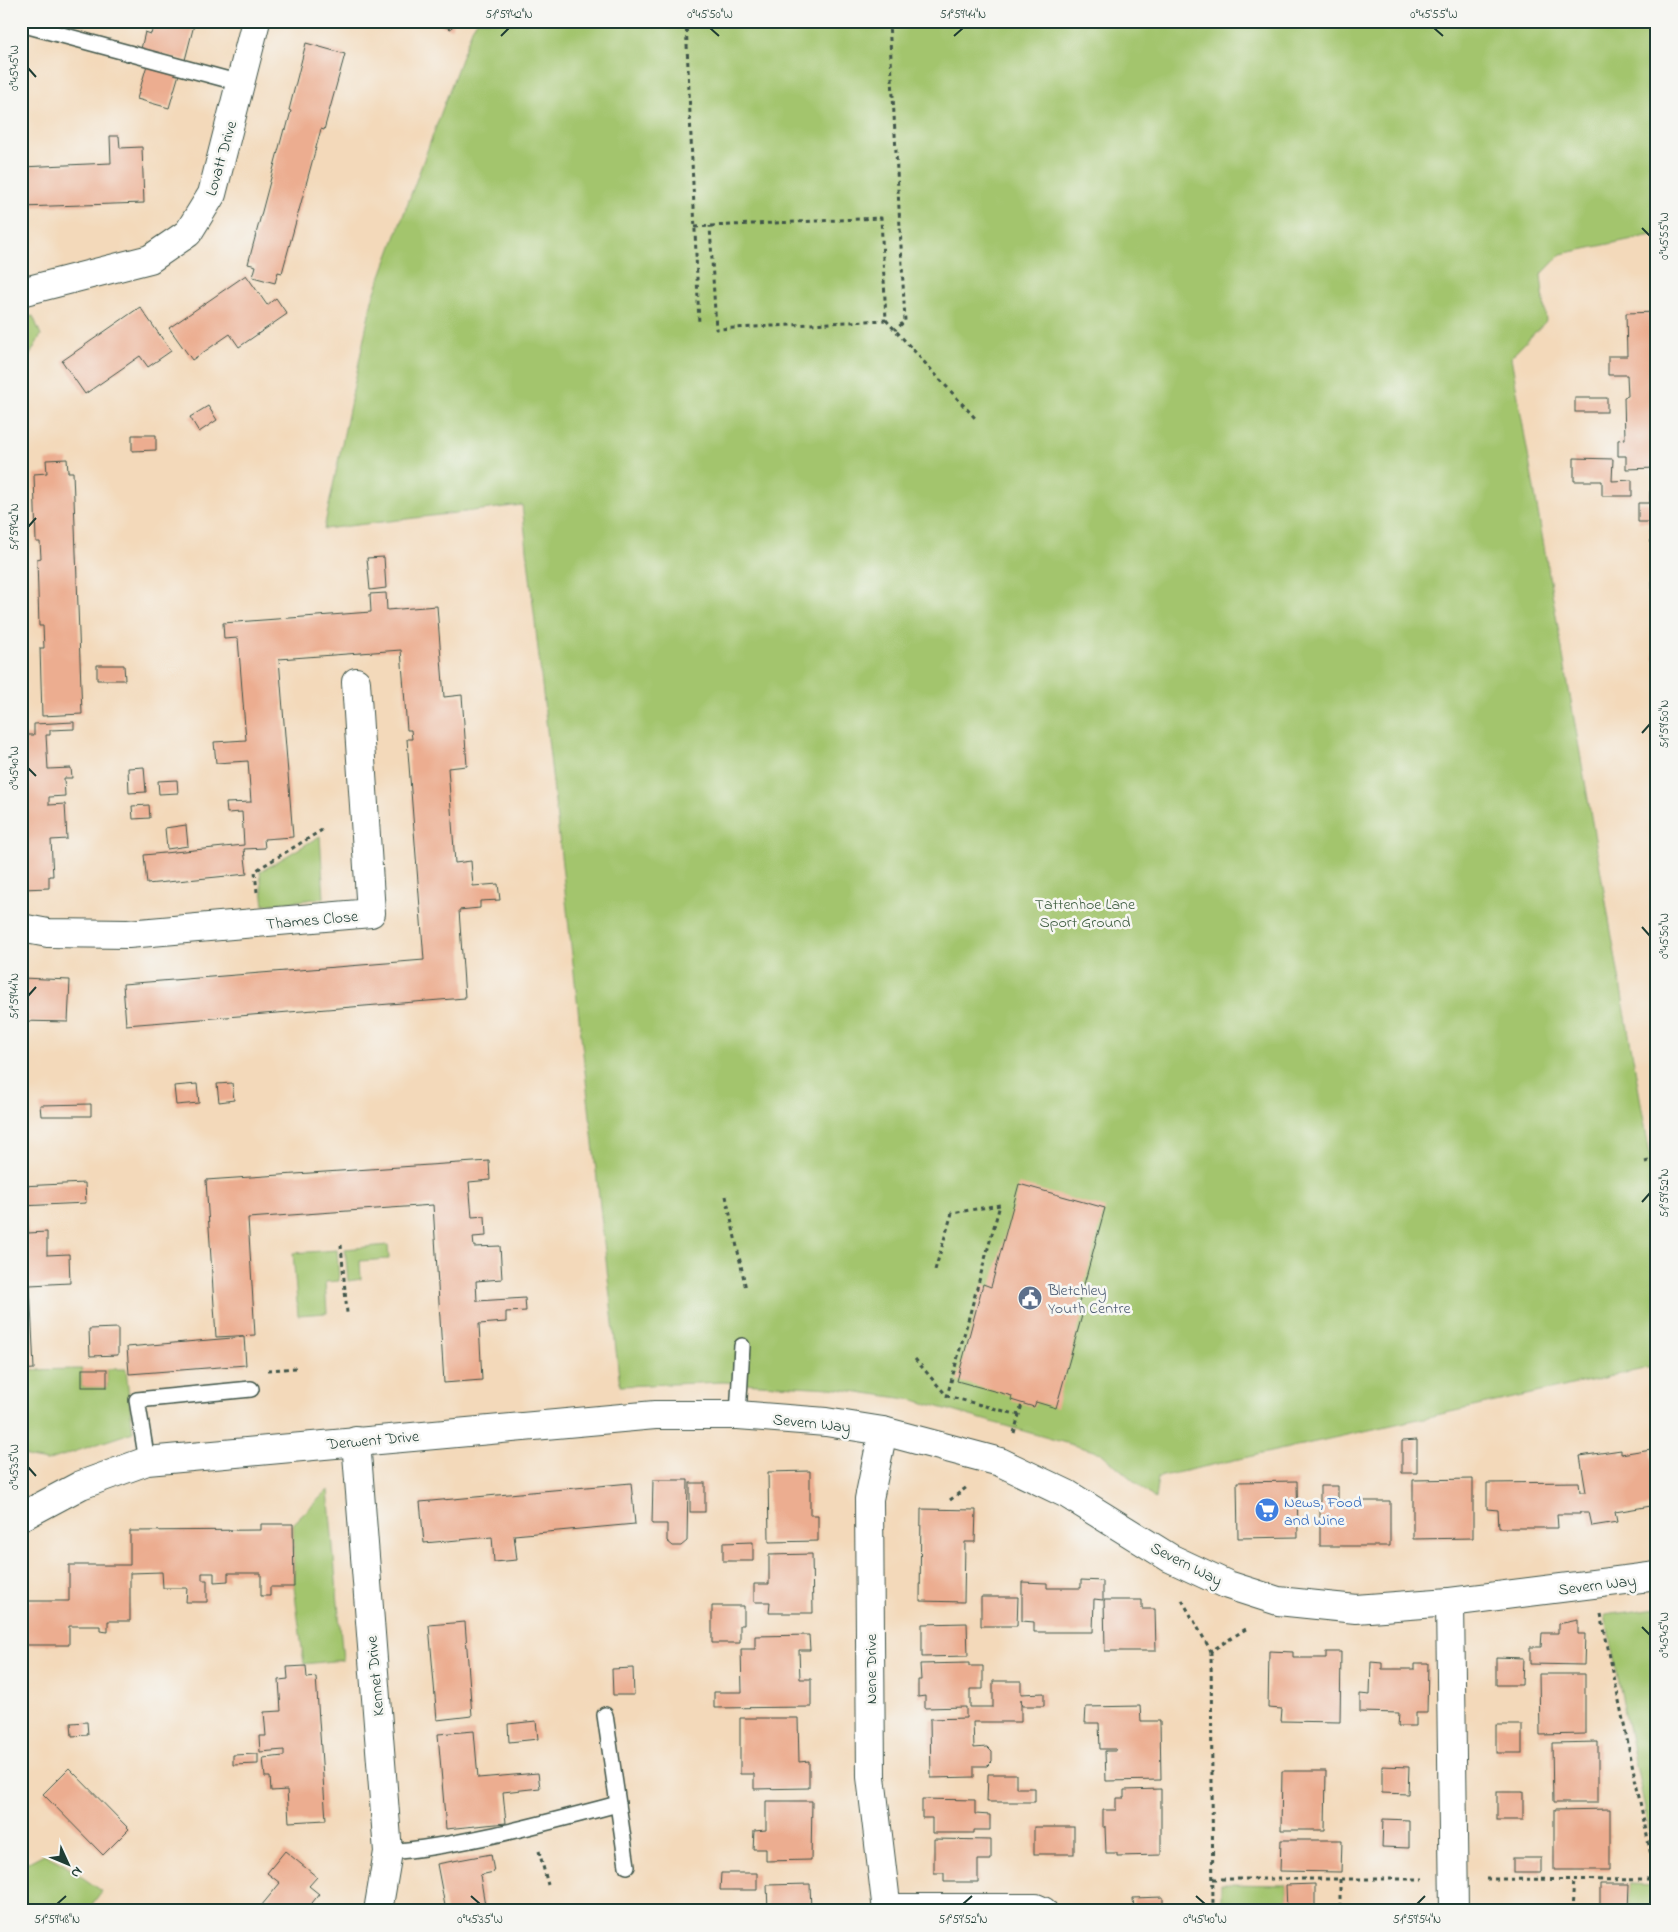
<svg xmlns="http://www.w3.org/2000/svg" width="1678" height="1932" font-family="'Indie Flower',sans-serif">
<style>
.green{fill:#a3c56d;stroke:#618150}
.building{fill:#ecad90}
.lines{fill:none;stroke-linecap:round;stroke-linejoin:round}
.lane-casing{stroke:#3f5448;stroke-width:18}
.street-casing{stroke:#3f5448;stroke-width:30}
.path{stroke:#3f5448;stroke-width:3;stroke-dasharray:4 4;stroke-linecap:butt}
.lane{stroke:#fff;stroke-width:15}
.street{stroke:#fff;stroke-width:28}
.ticks{fill:none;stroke:#1f3d34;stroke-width:2}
.labels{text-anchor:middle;stroke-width:5;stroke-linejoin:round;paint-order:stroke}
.street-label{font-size:16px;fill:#1f3d34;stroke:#f6f6f2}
.park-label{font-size:16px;fill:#405f42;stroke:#f6f6f2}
.service-label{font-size:16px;fill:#4e5e75;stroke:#f6f6f2;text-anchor:start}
.shop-label{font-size:16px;fill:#366cbe;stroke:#f6f6f2;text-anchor:start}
.neatline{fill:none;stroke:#1f3d34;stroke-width:2}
.ticks-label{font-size:12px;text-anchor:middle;fill:#1f3d34}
</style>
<rect width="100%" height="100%" fill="#f6f6f2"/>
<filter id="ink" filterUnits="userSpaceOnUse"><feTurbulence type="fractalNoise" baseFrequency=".02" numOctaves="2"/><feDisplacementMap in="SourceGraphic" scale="10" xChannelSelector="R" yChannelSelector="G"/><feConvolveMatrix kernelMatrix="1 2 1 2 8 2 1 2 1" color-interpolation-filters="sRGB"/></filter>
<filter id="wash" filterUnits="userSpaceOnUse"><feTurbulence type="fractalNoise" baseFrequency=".0096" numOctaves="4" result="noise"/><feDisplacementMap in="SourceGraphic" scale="20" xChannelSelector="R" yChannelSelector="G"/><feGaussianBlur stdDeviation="1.12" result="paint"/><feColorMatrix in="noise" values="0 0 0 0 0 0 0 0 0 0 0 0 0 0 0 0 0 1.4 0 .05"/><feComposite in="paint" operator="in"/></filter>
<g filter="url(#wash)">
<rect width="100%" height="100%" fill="#f3d9ba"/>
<!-- green -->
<g class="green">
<polygon points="477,21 1657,21 1657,234 1561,254 1541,275 1546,321 1511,357 1657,1195 1657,1366 1158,1477 1155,1499 1101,1453 914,1400 831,1388 723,1382 620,1386 522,505 324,529 372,300 472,29"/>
<polygon points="33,316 41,335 21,371 21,319"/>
<polygon points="320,836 324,898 264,905 260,872"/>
<polygon points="388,1245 389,1259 360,1261 361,1279 348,1281 345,1249"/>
<polygon points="337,1250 339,1281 325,1282 327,1313 298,1315 293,1253"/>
<polygon points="82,1369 82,1387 107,1387 107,1369 126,1369 133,1432 47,1461 30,1458 21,1453 21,1370"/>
<polygon points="328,1490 343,1660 304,1664 294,1587 293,1524"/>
<polygon points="1657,1608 1657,1867 1605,1615"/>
<polygon points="44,1854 63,1864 102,1891 87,1911 21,1911 21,1866"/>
<polygon points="1221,1884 1286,1885 1287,1911 1221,1911"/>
<polygon points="1629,1884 1654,1885 1657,1911 1628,1911"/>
</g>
<g id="blocks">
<!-- building -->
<g class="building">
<polygon points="155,21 195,21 185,60 141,49 145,32 151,34"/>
<polygon points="436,21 454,21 451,29 435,23"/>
<polygon points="306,43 345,54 324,130 321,129 282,273 278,272 275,283 253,277 256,266 248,264 284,129 286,130 291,111 289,110"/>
<polygon points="147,65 179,74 169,108 137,99"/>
<polygon points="110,136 119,136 120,148 142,147 144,203 21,207 21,167 111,163"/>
<polygon points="246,275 267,305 276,298 287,314 239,347 230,334 192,360 169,328"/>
<polygon points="140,307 171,351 148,367 140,356 85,394 62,361"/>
<polygon points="1657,312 1657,468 1626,469 1626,456 1618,456 1618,440 1625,439 1624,397 1628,396 1627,375 1608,375 1608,356 1627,356 1626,313"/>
<rect x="1575" y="398" width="32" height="14"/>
<polygon points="208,406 217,420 199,432 190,417"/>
<polygon points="132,435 156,435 156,450 132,451"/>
<polygon points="1574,458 1613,459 1612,481 1632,480 1632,496 1602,496 1602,481 1574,481"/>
<polygon points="67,459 68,472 73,472 82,714 42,716 40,648 44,648 43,626 39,626 37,559 41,558 40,542 36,542 34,474 47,473 46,460"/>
<polygon points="1650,491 1657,491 1657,551 1651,551 1650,522 1638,522 1638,503 1650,503"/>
<polygon points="384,557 386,588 370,590 367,558"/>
<polygon points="1652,576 1657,576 1657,659 1654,659"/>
<polygon points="386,593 387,610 437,606 444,697 462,695 467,766 448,768 455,863 471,861 473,886 498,884 500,900 480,901 480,908 459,910 465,998 126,1025 123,984 424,960 407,739 412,739 411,730 407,730 401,650 279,659 293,837 264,839 265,848 244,849 247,874 147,884 144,855 244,845 242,812 227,813 226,803 251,802 248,761 216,763 214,742 246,740 238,638 224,639 223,623 371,612 370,594"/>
<polygon points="97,665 124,665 125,680 97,680"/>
<polygon points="74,722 74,729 50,730 50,735 46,735 48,769 71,768 72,778 64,778 65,796 49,797 49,805 65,804 67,839 51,840 53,876 49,876 49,888 22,889 21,735 34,735 34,724"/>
<polygon points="144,767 146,792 129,793 128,768"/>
<polygon points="1654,772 1657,772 1657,789 1655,789"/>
<polygon points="177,780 178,793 159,794 158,781"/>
<polygon points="149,805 150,818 133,819 132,806"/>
<polygon points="186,825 188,846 167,849 165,828"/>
<polygon points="21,978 70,980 68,1022 21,1021"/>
<polygon points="232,1083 234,1100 219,1102 217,1084"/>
<polygon points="197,1084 199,1103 176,1105 174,1086"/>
<polygon points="91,1104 91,1116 41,1116 40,1105"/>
<polygon points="489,1161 490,1180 469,1182 472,1217 485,1216 486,1236 473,1237 474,1247 500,1246 502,1279 476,1281 477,1301 525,1298 526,1311 506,1312 506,1322 479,1324 482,1380 444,1383 433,1205 248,1218 255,1335 216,1337 206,1180"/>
<polygon points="85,1183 86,1203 21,1206 21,1186"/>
<polygon points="1019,1184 1105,1208 1077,1310 1083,1312 1056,1408 1036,1402 1034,1407 1011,1400 1012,1396 957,1381 983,1284 991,1287"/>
<polygon points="27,1215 28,1233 47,1232 47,1255 69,1254 70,1283 30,1285 34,1369 21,1370 21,1216"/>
<polygon points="118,1328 118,1355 90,1356 89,1329"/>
<polygon points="244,1337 246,1365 129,1374 127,1347"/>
<rect x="82" y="1369" width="25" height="18"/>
<polygon points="1417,1440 1417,1473 1402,1473 1402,1441"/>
<polygon points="1651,1449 1657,1482 1657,1505 1615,1512 1617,1522 1592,1526 1589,1512 1580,1512 1580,1514 1557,1514 1558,1528 1499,1528 1498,1510 1487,1509 1487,1483 1579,1482 1580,1492 1586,1492 1580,1456 1621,1450 1621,1454"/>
<polygon points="810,1471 810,1515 818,1515 818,1541 769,1542 768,1472"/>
<polygon points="1473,1479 1473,1538 1413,1539 1413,1480"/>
<polygon points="653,1480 688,1480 687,1541 681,1546 673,1546 667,1541 667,1524 652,1524"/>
<polygon points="1297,1481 1298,1537 1238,1538 1237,1482"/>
<polygon points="631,1483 635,1524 514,1535 517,1560 494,1562 492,1537 424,1543 420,1502"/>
<rect x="690" y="1483" width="15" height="29"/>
<polygon points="1320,1486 1338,1486 1338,1501 1390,1501 1390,1546 1320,1546"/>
<polygon points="921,1509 976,1510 975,1542 965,1542 964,1602 920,1601"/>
<polygon points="261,1524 293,1524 294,1587 270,1587 270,1596 261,1596 261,1573 228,1573 228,1581 214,1582 214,1573 202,1573 202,1580 207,1580 207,1602 186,1602 187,1588 163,1588 162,1572 130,1573 130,1621 108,1621 108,1632 100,1631 100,1626 69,1626 69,1645 21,1645 21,1601 69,1601 69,1565 130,1565 130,1531 261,1530"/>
<polygon points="753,1542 753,1561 723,1561 723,1543"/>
<polygon points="812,1554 813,1613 769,1613 770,1602 754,1602 754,1584 769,1584 769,1555"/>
<polygon points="1081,1580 1103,1581 1103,1600 1094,1599 1093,1632 1034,1632 1034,1622 1022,1621 1022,1582 1047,1583 1047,1588 1081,1588"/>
<polygon points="981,1597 1018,1597 1017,1626 981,1626"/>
<polygon points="1104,1600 1142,1600 1142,1609 1155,1609 1156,1651 1105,1651"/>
<polygon points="712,1606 744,1606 744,1625 740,1625 740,1643 712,1643"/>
<polygon points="1578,1620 1578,1634 1585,1634 1584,1665 1530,1664 1530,1647 1541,1647 1542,1633 1558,1633 1558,1624"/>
<polygon points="465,1622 472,1716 437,1720 429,1625"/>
<polygon points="967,1623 968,1656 922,1657 922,1624"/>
<polygon points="809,1635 810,1650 799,1650 800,1679 811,1679 811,1707 714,1708 714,1692 742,1692 741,1649 755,1649 755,1636"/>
<polygon points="1269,1651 1293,1652 1293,1658 1326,1658 1326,1652 1341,1652 1340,1722 1281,1721 1282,1709 1268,1708"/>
<polygon points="1496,1657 1523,1658 1522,1685 1496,1685"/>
<polygon points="1371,1662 1382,1663 1382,1669 1415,1669 1415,1663 1428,1663 1427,1713 1416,1713 1416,1726 1398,1726 1399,1713 1360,1712 1360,1694 1370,1695"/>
<polygon points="969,1663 969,1666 983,1666 983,1689 970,1689 970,1707 993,1707 993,1681 1021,1681 1021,1694 1044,1693 1044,1706 1022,1706 1021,1699 1021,1722 973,1722 974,1748 987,1747 992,1752 992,1761 987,1766 974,1766 974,1777 931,1778 930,1719 966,1718 966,1707 925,1708 925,1696 918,1697 918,1680 921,1680 920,1664"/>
<polygon points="306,1666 307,1678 316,1677 326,1820 289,1822 287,1790 271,1791 270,1777 265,1777 263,1758 284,1756 284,1750 260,1752 259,1736 266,1736 264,1712 281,1711 279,1680 288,1679 287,1667"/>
<polygon points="633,1668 634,1695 613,1695 612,1669"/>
<polygon points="1539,1674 1585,1674 1585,1734 1540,1735"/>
<polygon points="1140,1706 1141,1721 1160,1721 1161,1780 1106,1781 1105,1751 1116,1751 1116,1749 1100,1749 1099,1723 1085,1723 1086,1707"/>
<polygon points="740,1718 798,1718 799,1762 809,1761 809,1788 754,1789 754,1774 740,1774"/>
<polygon points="536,1721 538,1739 509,1742 508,1724"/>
<polygon points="87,1722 88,1735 72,1736 71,1723"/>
<rect x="1496" y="1725" width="26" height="28"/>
<polygon points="474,1731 478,1778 538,1773 540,1788 503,1792 506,1823 446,1829 438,1734"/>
<polygon points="1598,1742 1598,1803 1553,1803 1552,1743"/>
<polygon points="258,1754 258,1764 233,1765 233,1755"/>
<polygon points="1382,1766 1409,1767 1408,1794 1382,1793"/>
<polygon points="69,1768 129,1829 103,1855 43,1794"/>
<polygon points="1282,1771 1326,1771 1325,1830 1281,1830"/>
<polygon points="988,1774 1016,1774 1016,1788 1035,1788 1035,1802 987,1802"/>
<polygon points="1161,1789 1161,1855 1117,1856 1117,1853 1106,1853 1105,1827 1103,1827 1103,1810 1116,1810 1116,1798 1124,1798 1124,1790"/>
<rect x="1497" y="1792" width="26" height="28"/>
<polygon points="922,1799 975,1800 975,1814 990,1815 990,1830 974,1830 974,1833 932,1833 932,1818 922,1818"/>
<polygon points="766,1801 812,1801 811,1860 766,1861 766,1849 753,1849 754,1831 766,1830"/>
<polygon points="1610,1809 1610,1870 1554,1870 1554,1810"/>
<polygon points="1383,1819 1409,1820 1409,1848 1382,1847"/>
<rect x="1034" y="1827" width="40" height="27"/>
<polygon points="934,1839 991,1840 991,1860 978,1860 978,1882 944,1882 944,1873 934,1873"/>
<polygon points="1281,1840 1342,1840 1341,1872 1280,1871"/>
<polygon points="285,1851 317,1877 309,1886 319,1894 306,1911 257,1911 280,1883 267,1873"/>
<polygon points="491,1854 494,1872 480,1875 486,1911 446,1911 437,1864"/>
<rect x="1513" y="1858" width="28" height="15"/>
<polygon points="721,1873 757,1873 757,1890 720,1890"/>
<polygon points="810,1884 811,1911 768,1911 767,1885"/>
<polygon points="1315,1884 1315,1911 1287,1911 1286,1885"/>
<polygon points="1600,1884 1629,1884 1628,1911 1600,1911"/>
<polygon points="1163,1897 1163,1911 1134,1911 1133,1898"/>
</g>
</g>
</g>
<g filter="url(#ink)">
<use href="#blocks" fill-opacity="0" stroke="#3f5448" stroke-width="1"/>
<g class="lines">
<defs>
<g id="lane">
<polyline points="21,24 240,83"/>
<polyline points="738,1415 742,1346"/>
<polyline points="147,1461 137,1400 251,1389"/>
<polyline points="605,1715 627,1866"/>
<path d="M388 1852C463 1846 544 1823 618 1804"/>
</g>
<g id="street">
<polyline points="21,292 150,259 188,233 212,194 256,21"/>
<polyline points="21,928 48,933 128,934 371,913 356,682"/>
<polyline points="883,1431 869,1499 871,1777 887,1911"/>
<polyline points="356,1441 388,1852 378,1911"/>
<polyline points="21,1517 81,1485 147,1461 655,1415 738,1415 826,1422 883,1431 1000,1462 1067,1494 1170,1558 1228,1585 1278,1601 1356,1609 1450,1602 1657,1576"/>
<polyline points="1450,1602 1454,1911"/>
<polyline points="887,1908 1036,1908 1043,1911"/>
</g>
</defs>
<!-- lane casing -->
<use href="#lane" class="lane-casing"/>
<!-- street casing -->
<use href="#street" class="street-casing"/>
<!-- path -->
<g class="path">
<polyline points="686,21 699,324"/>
<polyline points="889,21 905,321 895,330"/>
<polyline points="695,227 710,226 881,218 886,320 716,329 710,226"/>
<polyline points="886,320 975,418"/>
<polyline points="257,892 255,871 322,830"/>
<polyline points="1645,1162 1657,1159"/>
<polyline points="726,1196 746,1289"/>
<polyline points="341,1245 347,1313"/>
<polyline points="935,1270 952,1213 1000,1205 947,1396"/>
<polyline points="915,1359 947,1396 1019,1415"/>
<polyline points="268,1370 297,1368"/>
<polyline points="1014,1433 1022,1404"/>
<polyline points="950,1500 967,1487"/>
<polyline points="1182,1600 1211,1651 1249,1627"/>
<polyline points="1601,1614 1657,1884"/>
<polyline points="1211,1651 1213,1911"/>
<polyline points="539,1851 548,1885"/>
<polyline points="1213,1879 1423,1879"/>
<polyline points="1340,1879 1340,1911"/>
<polyline points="1486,1879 1656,1880"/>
<polyline points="1572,1911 1574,1879"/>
</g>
<!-- lane -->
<use href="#lane" class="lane"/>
<!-- street -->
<use href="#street" class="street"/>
</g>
</g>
<!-- ticks -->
<path class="ticks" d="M710 28 719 36M1434 28 1443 36M501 36 509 28M954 36 963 28M28 68 36 77M1642 228 1650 236M28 527 36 518M1642 733 1650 724M28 768 36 776M1642 927 1650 936M28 996 36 987M1642 1202 1650 1193M28 1467 36 1476M1642 1627 1650 1635M471 1896 480 1904M1196 1896 1205 1904M57 1904 66 1896M963 1904 972 1896M1417 1904 1425 1896"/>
<!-- icons -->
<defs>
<symbol id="civic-disc" viewBox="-11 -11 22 22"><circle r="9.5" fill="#5c6f8a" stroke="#f6f6f2"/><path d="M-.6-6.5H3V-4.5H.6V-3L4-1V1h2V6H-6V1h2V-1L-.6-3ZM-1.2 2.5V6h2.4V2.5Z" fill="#fff"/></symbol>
<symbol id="supermarket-disc" viewBox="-11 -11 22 22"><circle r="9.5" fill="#3f7fe0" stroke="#f6f6f2"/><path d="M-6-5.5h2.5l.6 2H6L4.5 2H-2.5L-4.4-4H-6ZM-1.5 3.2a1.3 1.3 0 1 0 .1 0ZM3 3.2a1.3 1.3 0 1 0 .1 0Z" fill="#fff"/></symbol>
</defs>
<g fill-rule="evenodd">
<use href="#civic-disc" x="1016" y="1284" width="28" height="28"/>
<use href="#supermarket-disc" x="1253" y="1496" width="28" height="28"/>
</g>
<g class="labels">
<!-- street labels -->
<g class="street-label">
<text transform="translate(220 158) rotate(-74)" y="6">Lovatt Drive</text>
<text transform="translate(312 919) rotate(-5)" y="6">Thames Close</text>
<text transform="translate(812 1422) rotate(6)" y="6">Severn Way</text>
<text transform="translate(373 1439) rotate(-5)" y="6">Derwent Drive</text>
<text transform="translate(1187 1563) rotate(27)" y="6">Severn Way</text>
<text transform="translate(1597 1584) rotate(-7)" y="6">Severn Way</text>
<text transform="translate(870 1669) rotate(-90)" y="6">Nene Drive</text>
<text transform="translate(374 1676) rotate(-95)" y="6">Kennet Drive</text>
</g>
<!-- park labels -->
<g class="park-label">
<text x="1085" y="909">Tattenhoe Lane<tspan x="1085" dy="18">Sport Ground</tspan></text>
</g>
<!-- service labels -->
<g class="service-label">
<text x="1048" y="1295">Bletchley<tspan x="1048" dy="18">Youth Centre</tspan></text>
</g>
<!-- shop labels -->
<g class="shop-label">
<text x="1284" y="1507">News, Food<tspan x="1284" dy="18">and Wine</tspan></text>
</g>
</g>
<!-- margin -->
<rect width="1678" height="1932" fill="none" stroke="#f6f6f2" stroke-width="55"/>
<!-- north arrow -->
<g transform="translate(68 1864) rotate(134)" stroke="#f6f6f2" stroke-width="4" paint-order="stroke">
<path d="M0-4L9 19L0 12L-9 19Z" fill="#1f3d34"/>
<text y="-8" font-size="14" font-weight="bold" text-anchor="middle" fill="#1f3d34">N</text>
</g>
<rect x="28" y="28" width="1622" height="1876" class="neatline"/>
<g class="ticks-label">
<text x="509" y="18">51°59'42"N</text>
<text x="710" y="18">0°45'50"W</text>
<text x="963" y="18">51°59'44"N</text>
<text x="1434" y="18">0°45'55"W</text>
<text transform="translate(14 68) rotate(-90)" y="4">0°45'45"W</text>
<text transform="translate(1664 236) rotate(-90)" y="4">0°45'55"W</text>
<text transform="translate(14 527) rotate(-90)" y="4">51°59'42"N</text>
<text transform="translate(1664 724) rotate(-90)" y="4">51°59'50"N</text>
<text transform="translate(14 768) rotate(-90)" y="4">0°45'40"W</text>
<text transform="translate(1664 936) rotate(-90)" y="4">0°45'50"W</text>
<text transform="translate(14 996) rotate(-90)" y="4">51°59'44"N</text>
<text transform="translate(1664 1193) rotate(-90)" y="4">51°59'52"N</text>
<text transform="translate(14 1467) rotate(-90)" y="4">0°45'35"W</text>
<text transform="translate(1664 1635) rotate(-90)" y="4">0°45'45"W</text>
<text x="57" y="1923">51°59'48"N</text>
<text x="480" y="1923">0°45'35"W</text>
<text x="963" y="1923">51°59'52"N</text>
<text x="1205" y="1923">0°45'40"W</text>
<text x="1417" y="1923">51°59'54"N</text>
</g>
</svg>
